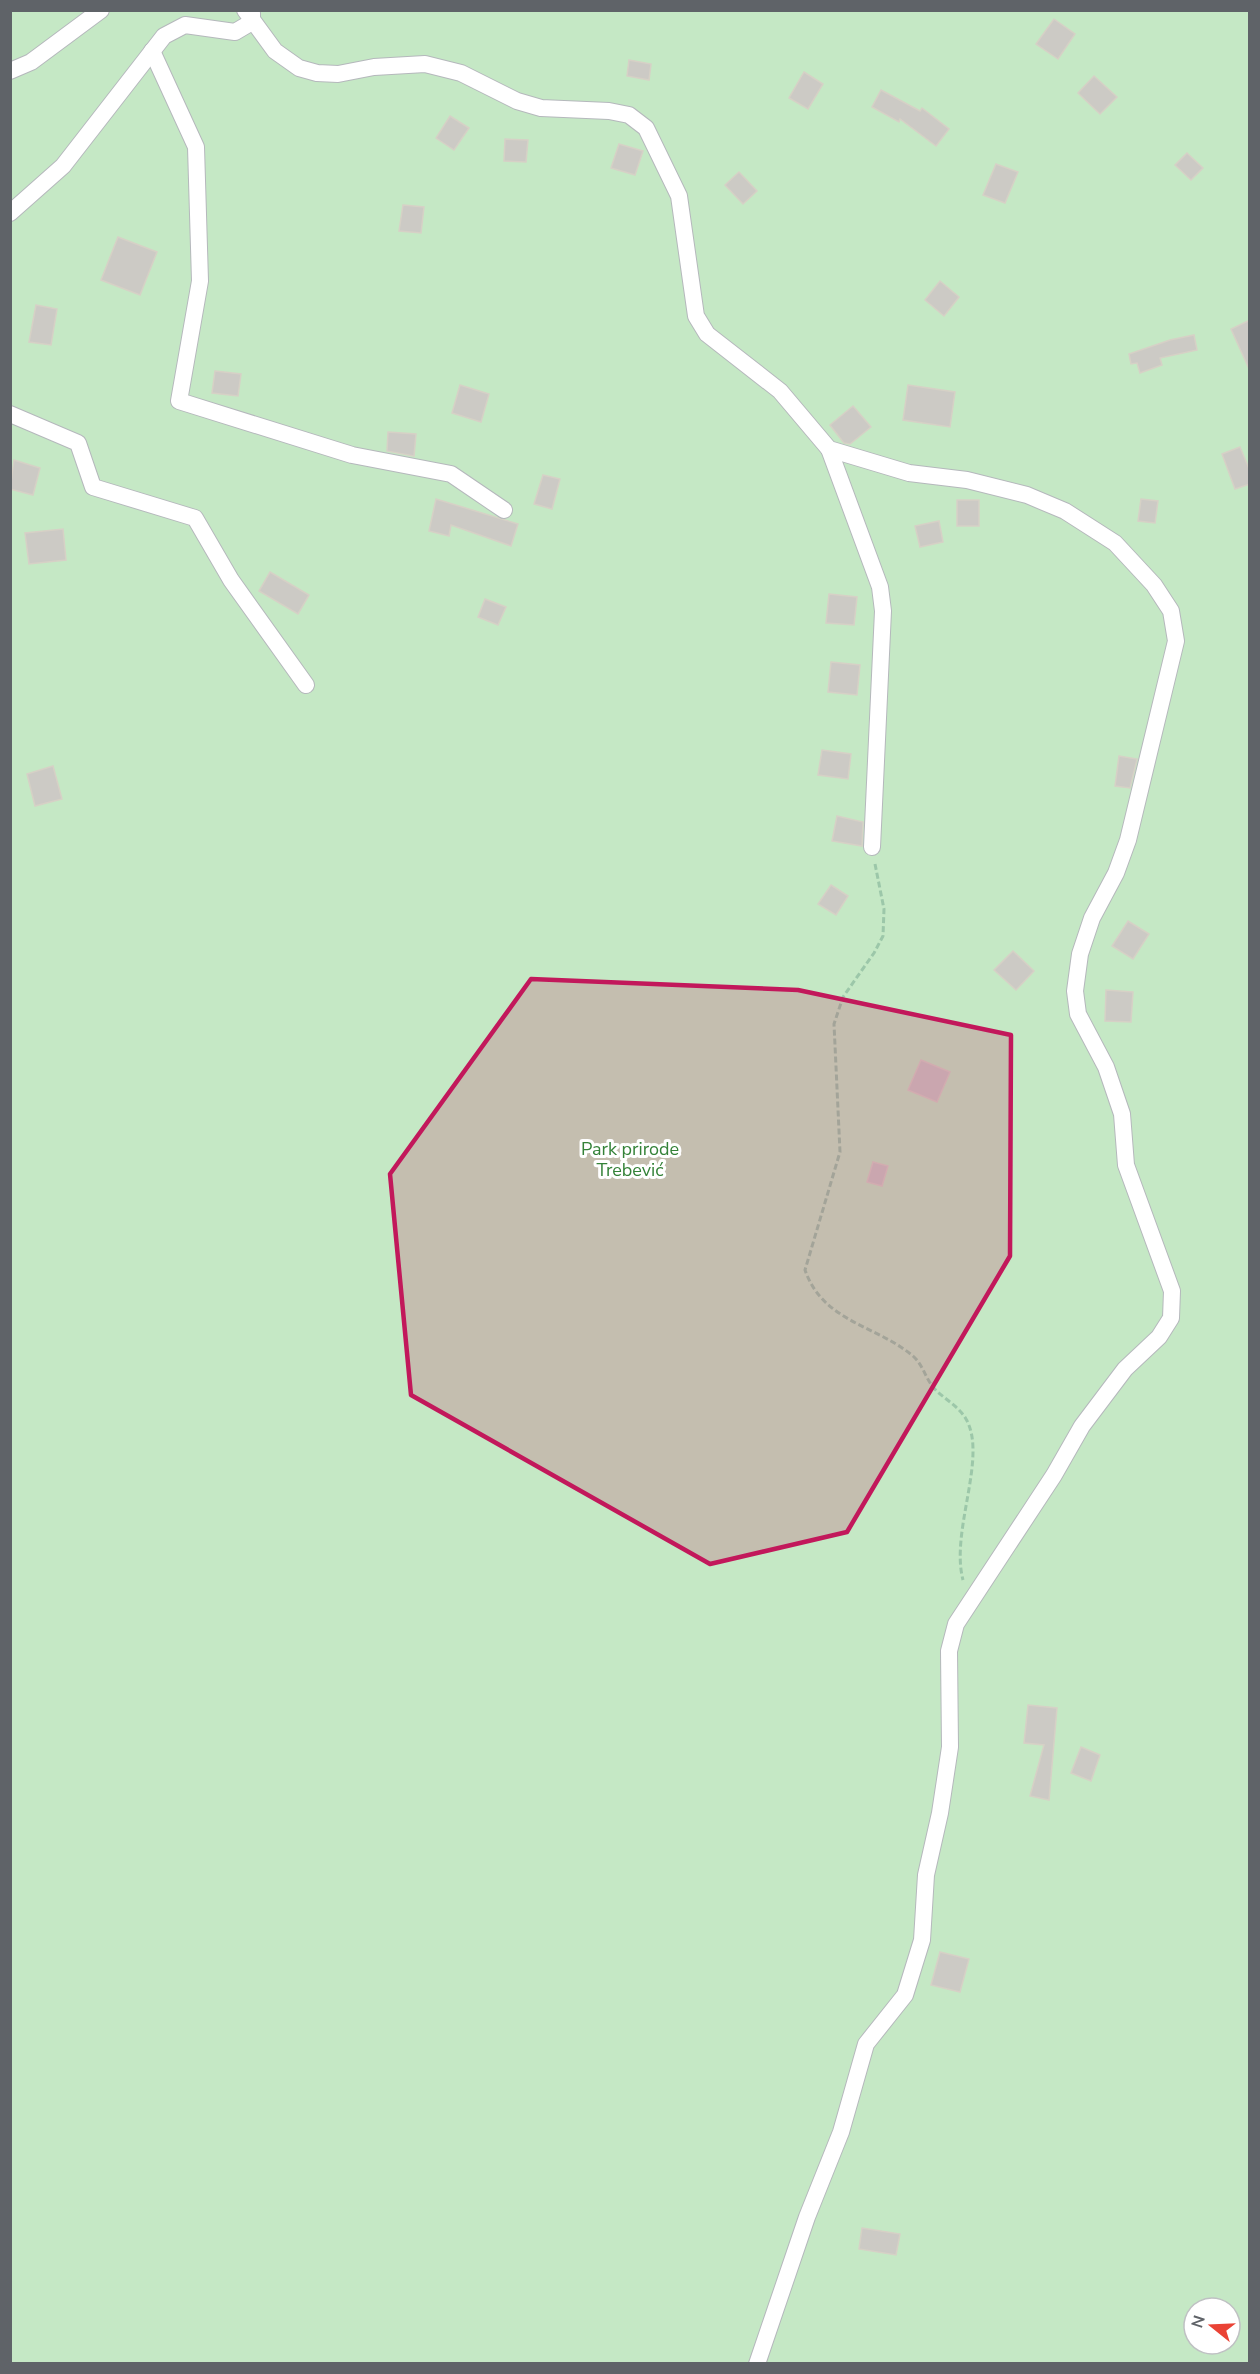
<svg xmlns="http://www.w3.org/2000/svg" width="1260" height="2374" font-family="'Nunito Sans',sans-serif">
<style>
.green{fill:#c5e8c5;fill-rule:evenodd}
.building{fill:#cccac5;stroke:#d6d1c6;stroke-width:1.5}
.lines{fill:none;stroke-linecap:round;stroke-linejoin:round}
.street-casing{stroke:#b5b8bc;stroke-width:18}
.path{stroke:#9cc7a9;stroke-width:3;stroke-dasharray:6 3;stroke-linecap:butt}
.street{stroke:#fff;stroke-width:16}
.marked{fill:#c2185b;fill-opacity:0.2;stroke:#c2185b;stroke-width:4.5;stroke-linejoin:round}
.labels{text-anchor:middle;stroke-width:6;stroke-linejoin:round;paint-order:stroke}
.park-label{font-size:18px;fill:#348238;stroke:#fff}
</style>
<rect width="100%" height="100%" fill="#f1efe8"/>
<!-- green -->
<path class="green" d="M10 11H1249V2363H11ZM1194 2308H1230V2344H1194Z"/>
<!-- building -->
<g class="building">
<polygon points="1054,19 1075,34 1058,59 1036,44"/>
<polygon points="629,60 651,64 649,80 627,76"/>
<polygon points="804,72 823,84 808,109 789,98"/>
<polygon points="1094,76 1117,97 1100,114 1078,93"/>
<polygon points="881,90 920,111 922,108 949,129 936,146 900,119 899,122 872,107"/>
<polygon points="450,116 469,128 454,150 436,138"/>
<polygon points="505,139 528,140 526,162 504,161"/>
<polygon points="619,144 643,151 635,175 611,168"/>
<polygon points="1187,153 1203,168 1191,180 1175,165"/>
<polygon points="996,164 1018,172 1005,203 983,195"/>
<polygon points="739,172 757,191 743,204 725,185"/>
<polygon points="403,205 424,207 421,233 399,231"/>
<polygon points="118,237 157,252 140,295 101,280"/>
<polygon points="940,281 959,297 944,316 925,300"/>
<polygon points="36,305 57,309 51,345 29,342"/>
<polygon points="1250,320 1250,371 1231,329"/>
<polygon points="1194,335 1197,350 1160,358 1162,365 1140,373 1137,363 1131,364 1129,354 1170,340"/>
<polygon points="215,371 241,374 238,396 212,393"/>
<polygon points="460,385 489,394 481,422 452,413"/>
<polygon points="908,385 955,392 950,427 903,420"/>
<polygon points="853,406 871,427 850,444 844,443 830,425"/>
<polygon points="388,432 416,434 414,456 387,451"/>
<polygon points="1240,447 1250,471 1250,484 1235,489 1222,454"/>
<polygon points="14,460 40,468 33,495 10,489"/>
<polygon points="543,475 560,479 552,509 534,504"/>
<polygon points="436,499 518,524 511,546 451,525 449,536 429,531"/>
<polygon points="1141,499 1158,501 1155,523 1138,521"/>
<rect x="957" y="500" width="22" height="26"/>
<polygon points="939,521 943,542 920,547 915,526"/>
<polygon points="63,529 66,560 29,564 25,533"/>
<polygon points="270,572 309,595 298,614 259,591"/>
<polygon points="829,594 857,597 854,625 826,623"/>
<polygon points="485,599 506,607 498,625 478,617"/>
<polygon points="831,662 860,665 857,695 828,692"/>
<polygon points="822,750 851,754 848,779 818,775"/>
<polygon points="1119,756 1137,759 1130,788 1115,786"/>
<polygon points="53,766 62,799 35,806 27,774"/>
<polygon points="837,816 863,822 862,846 832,841"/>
<polygon points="831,885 848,896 836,915 818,904"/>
<polygon points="1128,921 1149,934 1133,959 1112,946"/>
<polygon points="1013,951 1034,971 1016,990 994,970"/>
<polygon points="1106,990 1133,992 1131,1022 1105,1021"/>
<polygon points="921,1060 950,1072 937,1102 908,1090"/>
<polygon points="873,1162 888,1166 882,1186 867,1182"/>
<polygon points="1028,1705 1057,1708 1049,1800 1030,1796 1044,1745 1024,1743"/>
<polygon points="1081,1747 1100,1755 1091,1781 1071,1773"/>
<polygon points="940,1952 969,1959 960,1992 931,1985"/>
<polygon points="862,2228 900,2234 896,2255 859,2249"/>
</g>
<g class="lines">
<defs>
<g id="street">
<polyline points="245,10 275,51 299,68 317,73 338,74 374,67 425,64 461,73 517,101 541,108 609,111 629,115 646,128 679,196 696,316 707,334 780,391 829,449 909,473 967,480 1027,495 1065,511 1115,543 1154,585 1171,611 1176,641 1128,840 1116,873 1092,918 1080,954 1075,991 1078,1014 1106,1067 1122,1114 1126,1165 1172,1291 1171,1318 1159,1337 1125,1369 1082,1426 1054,1475 956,1624 949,1651 950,1747 940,1813 926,1875 922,1940 905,1995 866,2044 841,2132 807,2217 757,2364"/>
<polyline points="152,51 196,147 200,281 179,401 352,455 451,474 504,510"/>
<polyline points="10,71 31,62 101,10"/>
<polyline points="10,213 63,166 164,36 185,25 235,32 252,22 252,13"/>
<polyline points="10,414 78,443 93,487 195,518 231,580 306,685"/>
<polyline points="829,449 880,587 883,611 872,847"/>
</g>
</defs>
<!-- street casing -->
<use href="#street" class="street-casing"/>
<!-- path -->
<path class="path" d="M875 864 884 909 883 936 874 953 843 997 834 1024 840 1152 805 1270C823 1322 876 1325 913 1356 923 1365 925 1377 933 1387 942 1398 958 1405 966 1419 988 1457 950 1531 963 1580"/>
<!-- street -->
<use href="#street" class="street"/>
</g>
<!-- marked area -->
<path class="marked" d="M531 979 798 990 1011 1035 1010 1256 847 1532 710 1564 411 1395 390 1174Z"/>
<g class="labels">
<!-- park labels -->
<g class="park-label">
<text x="630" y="1155">Park prirode<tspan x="630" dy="21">Trebević</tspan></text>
</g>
</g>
<!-- border -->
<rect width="1260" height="2374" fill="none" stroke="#5f6368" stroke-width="24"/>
<!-- north arrow -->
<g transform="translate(1212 2326) rotate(288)"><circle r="28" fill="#ffffff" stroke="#bfc1c3" stroke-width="1.5"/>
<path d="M0-4.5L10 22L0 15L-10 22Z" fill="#ea4335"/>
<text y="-9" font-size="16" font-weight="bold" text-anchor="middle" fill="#5f6368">N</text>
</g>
</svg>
